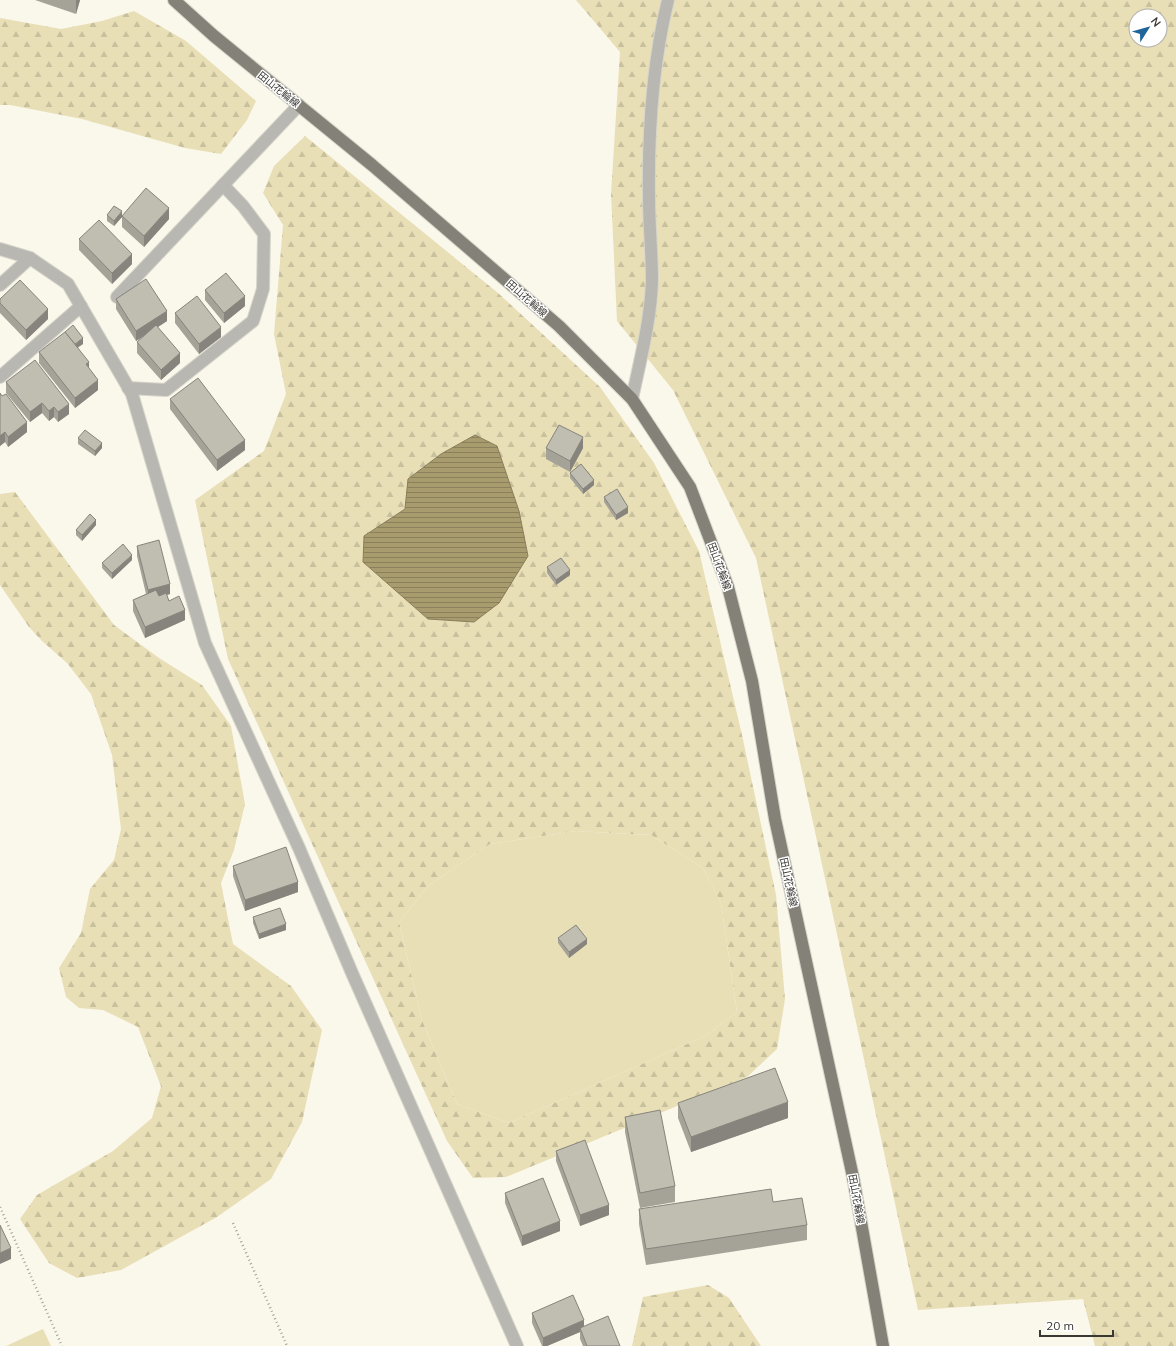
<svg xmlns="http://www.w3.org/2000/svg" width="1176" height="1346" font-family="Mulish,'Noto Sans JP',sans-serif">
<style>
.grass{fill:#e9dfb6}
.forest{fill:url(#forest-firs);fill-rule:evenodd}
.water{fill:url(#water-rules);stroke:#877e5c}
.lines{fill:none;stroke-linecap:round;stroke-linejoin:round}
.minor-casing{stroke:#d7d5ca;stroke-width:14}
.major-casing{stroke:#d7d5ca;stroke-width:14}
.path{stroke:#a6a39a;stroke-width:2.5;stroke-dasharray:1 3;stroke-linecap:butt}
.minor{stroke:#b8b7b2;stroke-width:12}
.major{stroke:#848178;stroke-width:12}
.wall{fill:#a5a398}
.shaded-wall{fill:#86847c}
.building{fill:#c0bdb1;stroke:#86847c}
.labels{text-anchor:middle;stroke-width:3;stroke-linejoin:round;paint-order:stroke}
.street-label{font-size:10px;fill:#3a3833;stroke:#fff}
</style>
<defs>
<pattern id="forest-firs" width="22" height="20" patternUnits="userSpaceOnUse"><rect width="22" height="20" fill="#e9dfb6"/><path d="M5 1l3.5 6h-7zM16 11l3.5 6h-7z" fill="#c9c09d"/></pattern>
<pattern id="water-rules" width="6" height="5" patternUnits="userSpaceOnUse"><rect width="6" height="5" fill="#a89c6e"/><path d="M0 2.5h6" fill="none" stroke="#8a805b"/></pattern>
</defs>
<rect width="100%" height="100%" fill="#faf7eb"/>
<!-- grass -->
<g class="grass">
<polygon points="576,831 651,835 703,868 721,903 737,1012 705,1036 509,1123 457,1104 422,1020 399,922 428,886 490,844"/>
<polygon points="43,1329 51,1346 6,1346"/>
</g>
<!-- forest -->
<g class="forest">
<path d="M576 0H1176V1346H1095L1083 1299 918 1310 756 558 673 390 617 321 611 194 620 52ZM1136 16H1160V40H1136Z"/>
<polygon points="134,11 186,41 256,101 247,120 221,154 185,148 82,119 10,105 0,105 0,18 61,29 102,21"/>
<path d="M305 136 498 293 600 387 654 463 699 551 742 735 776 895 785 999 777 1049 747 1077 506 1177 473 1178 447 1141 228 659 195 500 264 451 286 394 274 334 283 225 263 193 274 166ZM405 509 363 562 364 536ZM576 831 651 835 703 868 721 903 737 1012 705 1036 509 1123 457 1104 422 1020 399 922 428 886 490 844Z"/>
<polygon points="15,492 114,625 159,658 202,685 231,726 245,804 234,850 221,883 233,944 291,986 322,1030 302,1122 271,1179 217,1217 121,1270 77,1278 49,1263 20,1219 37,1195 113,1151 152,1118 161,1086 138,1027 103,1010 79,1008 66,997 59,968 81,933 90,889 114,860 121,829 112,755 91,694 67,663 42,641 29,627 0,585 0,494"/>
<polygon points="708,1285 729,1298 761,1346 632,1346 643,1297"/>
</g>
<!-- water -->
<polygon class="water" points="475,435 497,446 519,511 528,556 499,603 474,622 428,619 363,562 364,536 405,509 408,479 441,454"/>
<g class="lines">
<defs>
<g id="minor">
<polyline points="0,249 30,258 68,284 132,394 205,643 299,848 352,973 517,1346"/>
<polyline points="0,285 30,258"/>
<polyline points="117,297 299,105"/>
<polyline points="0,377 81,306"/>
<polyline points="128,388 166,390 253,321 263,289 264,234 243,206 223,185"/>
<path d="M632 399C640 360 651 320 652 280 652 253 649 226 649 198 648 132 652 65 668 0"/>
</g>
<polyline id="major" points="174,0 214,36 372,165 559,326 632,399 690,487 728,587 752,681 775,819 853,1177 883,1346"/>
</defs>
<!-- minor casing -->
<use href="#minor" class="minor-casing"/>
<!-- major casing -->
<use href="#major" class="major-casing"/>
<!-- path -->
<g class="path">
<polyline points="0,1207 62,1346"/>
<polyline points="233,1223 287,1346"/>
</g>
<!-- minor -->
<use href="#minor" class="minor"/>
<!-- major -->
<use href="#major" class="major"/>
</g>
<!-- wall -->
<g class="wall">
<polygon points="35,0 80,0 76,14"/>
<polygon points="107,215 122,217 114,226 107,221"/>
<polygon points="122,216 169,219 144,247 122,227"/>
<polygon points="79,239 132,264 112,284 79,250"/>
<polygon points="205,290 245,306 224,323 205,300"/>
<polygon points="0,299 48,319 26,340 0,313"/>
<polygon points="116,299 167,321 158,327 180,363 161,380 137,353 137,342 144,336 136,341 116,309"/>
<polygon points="175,313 221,337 199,354 175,323"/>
<polygon points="83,344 78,347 98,390 75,408 39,363 39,352"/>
<polygon points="6,382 69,414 58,422 54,417 49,421 42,413 30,422 6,393"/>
<polygon points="0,393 27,432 8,447 5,442 0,446"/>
<polygon points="170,399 245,450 217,471 170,409"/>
<polygon points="78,438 102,448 95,456 78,444"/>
<polygon points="546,448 583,448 570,472 546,459"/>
<polygon points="570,473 594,485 583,494 570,478"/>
<polygon points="604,497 628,513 616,520 604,502"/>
<polygon points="96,525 82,541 76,535 76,530"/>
<polygon points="137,546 170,594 167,595 169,601 185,620 145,638 133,611 133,600 146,594 137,556"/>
<polygon points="132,560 112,579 102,568 102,563"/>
<polygon points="547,567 570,575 556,585 547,573"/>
<polygon points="233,866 298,892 245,911 233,876"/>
<polygon points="253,917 286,930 259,939 253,923"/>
<polygon points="558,938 587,944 569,958 558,943"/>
<polygon points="678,1103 788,1118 691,1152 678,1118"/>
<polygon points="625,1117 675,1186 675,1202 640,1208 625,1132"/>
<polygon points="556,1151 609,1215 580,1226 556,1161"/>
<polygon points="505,1193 560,1231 522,1246 505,1203"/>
<polygon points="773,1202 807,1225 807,1240 646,1265 639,1224 639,1209"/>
<polygon points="532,1313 584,1327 620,1346 583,1346 580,1339 580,1332 547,1346 542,1346 532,1323"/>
</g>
<!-- shaded-wall -->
<g class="shaded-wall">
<polygon points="76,0 80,0 76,14"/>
<polygon points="169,208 169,219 144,247 144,236"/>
<polygon points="122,211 122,217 114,226 114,221"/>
<polygon points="132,254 132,264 112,284 112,273"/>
<polygon points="245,296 245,306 224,323 224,313"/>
<polygon points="48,309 48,319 26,340 26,330"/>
<polygon points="167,311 167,321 136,341 136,331"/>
<polygon points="221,327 221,337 199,354 199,344"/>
<polygon points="83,338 83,344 74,350 74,345"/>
<polygon points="180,353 180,363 161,380 161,370"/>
<polygon points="89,362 89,372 86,364"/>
<polygon points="98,380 98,390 75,408 75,398"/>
<polygon points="42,403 42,413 30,422 30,412"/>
<polygon points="69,404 69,414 58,422 58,412"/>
<polygon points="54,407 54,417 49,421 49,411"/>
<polygon points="27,422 27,432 8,447 8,437"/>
<polygon points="5,432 5,442 0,446 0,436"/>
<polygon points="583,437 583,448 570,472 570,461"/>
<polygon points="245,440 245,450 217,471 217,460"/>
<polygon points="102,443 102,448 95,456 95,451"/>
<polygon points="594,480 594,485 583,494 583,489"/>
<polygon points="628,507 628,513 616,520 616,515"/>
<polygon points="96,520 96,525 82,541 82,535"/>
<polygon points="132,555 132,560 112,579 112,573"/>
<polygon points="570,570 570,575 556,585 556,580"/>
<polygon points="170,584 170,594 148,600 148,590"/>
<polygon points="185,610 185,620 145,638 145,627"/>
<polygon points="298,882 298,892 245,911 245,900"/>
<polygon points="286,924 286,930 259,939 259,934"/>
<polygon points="587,939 587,944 569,958 569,952"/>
<polygon points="788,1102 788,1118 691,1152 691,1137"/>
<polygon points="609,1205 609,1215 580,1226 580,1215"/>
<polygon points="560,1221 560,1231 522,1246 522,1236"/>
<polygon points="11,1248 11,1259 0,1264 0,1253"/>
<polygon points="584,1320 584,1330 580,1328 580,1332 547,1346 543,1346 543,1338"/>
</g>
<!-- building -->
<g class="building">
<polygon points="146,188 169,208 144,236 122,216"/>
<polygon points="114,206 122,211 114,221 107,215"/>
<polygon points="99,220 132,254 112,273 79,239"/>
<polygon points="226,273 245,296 224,313 205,290"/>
<polygon points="146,279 167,311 136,331 116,299"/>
<polygon points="20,280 48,309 26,330 0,303 0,299"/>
<polygon points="197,296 221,327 199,344 175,313"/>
<polygon points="73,325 83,338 75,344 65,332"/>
<polygon points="156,325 180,353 161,370 137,342"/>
<polygon points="65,332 89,362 86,364 98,380 75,398 39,352"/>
<polygon points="35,360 69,404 58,412 54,407 49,411 42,403 30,412 6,382"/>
<polygon points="198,378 245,440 217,460 170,399"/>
<polygon points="0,393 2,396 6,394 27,422 8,437 5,432 0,436"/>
<polygon points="559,425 583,437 570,461 546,448"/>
<polygon points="85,430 102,443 95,451 78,438"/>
<polygon points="581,464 594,480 583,489 570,473"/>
<polygon points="617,489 628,507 616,515 604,497"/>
<polygon points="90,514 96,520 82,535 76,530"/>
<polygon points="159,540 170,584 148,590 137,546"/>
<polygon points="123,544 132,555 112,573 102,563"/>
<polygon points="561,558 570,570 556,580 547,567"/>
<polygon points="156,590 159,596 166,593 169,601 179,596 185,610 145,627 133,600"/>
<polygon points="286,847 298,882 245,900 233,866"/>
<polygon points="280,908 286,924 259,934 253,917"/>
<polygon points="576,925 587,939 569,952 558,938"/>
<polygon points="775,1068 788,1102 691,1137 678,1103"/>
<polygon points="660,1110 675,1186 640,1193 625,1117"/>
<polygon points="585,1140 609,1205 580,1215 556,1151"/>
<polygon points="543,1178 560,1221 522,1236 505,1193"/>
<polygon points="771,1189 773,1202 802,1198 807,1225 646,1249 639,1209"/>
<polygon points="0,1225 11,1248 0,1253"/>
<polygon points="573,1295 584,1320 543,1338 532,1313"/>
<polygon points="608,1316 620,1346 587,1346 580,1328"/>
</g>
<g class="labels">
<!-- street labels -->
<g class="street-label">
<text transform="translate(279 89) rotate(39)" y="4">田山花輪線</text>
<text transform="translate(527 298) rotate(41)" y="4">田山花輪線</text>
<text transform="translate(720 566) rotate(70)" y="4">田山花輪線</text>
<text transform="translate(789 882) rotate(78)" y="4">田山花輪線</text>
<text transform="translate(857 1199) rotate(80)" y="4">田山花輪線</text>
</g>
</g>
<!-- north arrow -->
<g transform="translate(1148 28) rotate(53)"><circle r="19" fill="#ffffff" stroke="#b0afad"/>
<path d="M0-3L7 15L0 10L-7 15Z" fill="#1f6599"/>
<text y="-6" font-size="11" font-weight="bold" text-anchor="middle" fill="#3a3833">N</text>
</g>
<!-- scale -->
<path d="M1040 1330v6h73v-6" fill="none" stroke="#3a3833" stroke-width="2"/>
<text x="1046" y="1330" font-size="12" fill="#3a3833" stroke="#ffffff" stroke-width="3" paint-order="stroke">20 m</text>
</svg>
